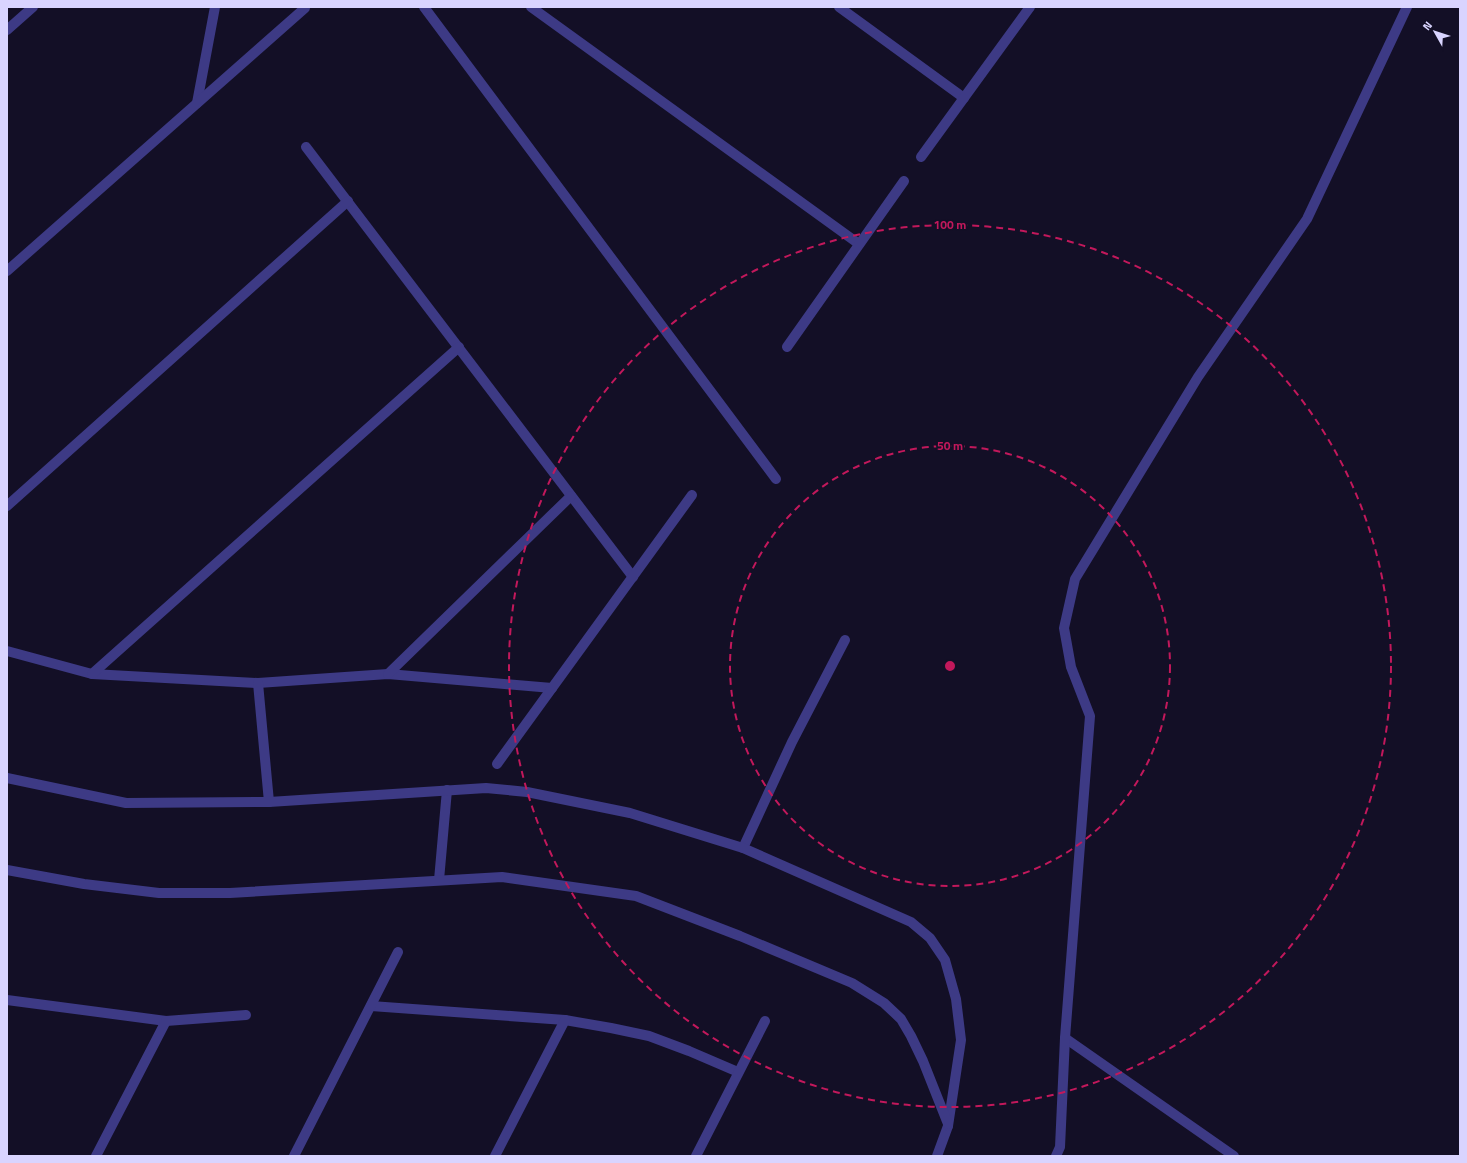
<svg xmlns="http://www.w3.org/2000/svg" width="1467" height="1163" font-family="'Titillium Web',sans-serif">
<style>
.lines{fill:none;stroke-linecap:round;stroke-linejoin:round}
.service{stroke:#3d3a85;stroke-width:10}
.minor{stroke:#3d3a85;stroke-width:10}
.tertiary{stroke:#3d3a85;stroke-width:10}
.ring{fill:none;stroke:#c2185b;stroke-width:2;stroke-dasharray:7 5}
.centre{fill:#c2185b;stroke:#130f26;stroke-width:2}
.ring-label{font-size:12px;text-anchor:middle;font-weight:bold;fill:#c2185b;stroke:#130f26;stroke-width:3.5;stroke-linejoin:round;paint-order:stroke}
</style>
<rect width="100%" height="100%" fill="#130f26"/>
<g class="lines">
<!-- service -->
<polyline class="service" points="743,848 792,742 845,640"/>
<!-- minor -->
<g class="minor">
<polyline points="424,7 776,479"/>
<polyline points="531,7 859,244"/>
<polyline points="839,7 964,98"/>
<polyline points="7,30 33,7"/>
<polyline points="197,103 215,7"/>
<polyline points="306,147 633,577"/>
<polyline points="921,157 1030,7"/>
<polyline points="7,271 305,8"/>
<polyline points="787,347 904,181"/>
<polyline points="7,506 348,201"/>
<polyline points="7,651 92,674 258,683 388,674 552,688"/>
<polyline points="92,674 459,347"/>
<polyline points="388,674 571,496"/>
<polyline points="258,683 269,802"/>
<polyline points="497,764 692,495"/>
<polyline points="439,880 447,790"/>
<polyline points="7,1000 166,1021 246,1015"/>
<polyline points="371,1006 565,1020 611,1028 649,1036 689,1051 738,1072"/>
<polyline points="1065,1038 1234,1156"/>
<polyline points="96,1156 166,1021"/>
<polyline points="294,1156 398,952"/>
<polyline points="495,1156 565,1020"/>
<polyline points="696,1156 765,1021"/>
<polyline points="937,1156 948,1126"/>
<polyline points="1056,1156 1060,1147 1065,1038 1090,716 1071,667 1064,628 1075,579 1198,377 1307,219 1407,7"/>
</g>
<!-- tertiary -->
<g class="tertiary">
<polyline points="7,778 126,803 269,802 486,788 527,792 630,813 743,848 911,922 930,938 945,960 956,999 961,1040 948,1126"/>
<polyline points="7,870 84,884 159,893 230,893 502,877 636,896 740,936 852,983 884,1003 901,1019 911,1036 923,1061 948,1124"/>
</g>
</g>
<!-- distance rings -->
<g class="ring">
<circle cx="950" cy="666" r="220"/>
<circle cx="950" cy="666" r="441"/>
</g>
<circle cx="950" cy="666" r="6" class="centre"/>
<g class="ring-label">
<text x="950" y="229">100 m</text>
<text x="950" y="450">50 m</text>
</g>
<!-- border -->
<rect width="1467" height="1163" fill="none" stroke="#d9d4ff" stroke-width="16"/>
<!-- north arrow -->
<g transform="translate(1435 32) rotate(309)" stroke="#130f26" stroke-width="3" paint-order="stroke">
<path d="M0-3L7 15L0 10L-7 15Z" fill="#d9d4ff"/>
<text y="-6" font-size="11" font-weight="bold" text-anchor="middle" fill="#d9d4ff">N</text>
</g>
</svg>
